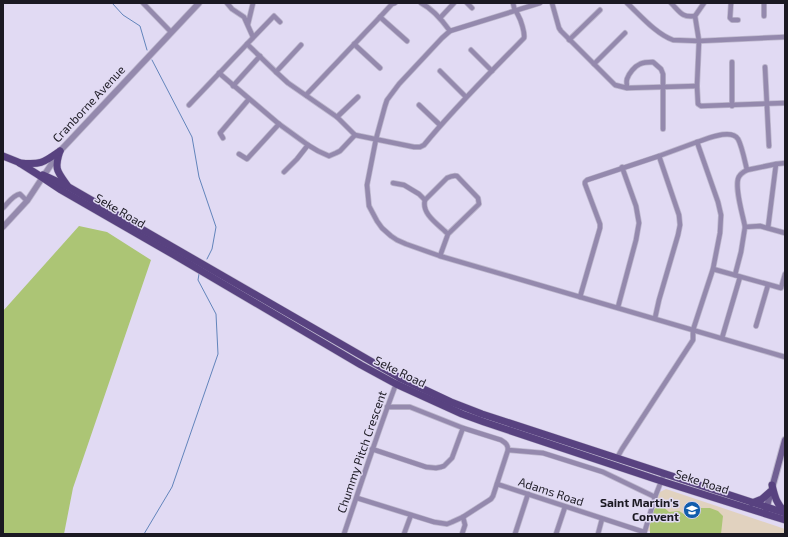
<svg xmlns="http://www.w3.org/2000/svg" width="788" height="537" font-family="'Exo 2',sans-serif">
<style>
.education{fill:#e1d2bf}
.green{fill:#acc575}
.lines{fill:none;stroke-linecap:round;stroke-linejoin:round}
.stream{stroke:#6284bb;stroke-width:1}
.minor-casing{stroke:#bdb7cd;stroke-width:6}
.tertiary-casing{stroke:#bdb7cd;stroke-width:7}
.secondary-casing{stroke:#bdb7cd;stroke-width:8}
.primary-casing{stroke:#bdb7cd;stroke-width:8}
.minor{stroke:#9489ad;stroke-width:4.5}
.tertiary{stroke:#9489ad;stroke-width:5.5}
.secondary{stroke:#716093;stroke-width:6}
.primary{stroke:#584280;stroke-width:7}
.labels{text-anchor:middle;stroke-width:3;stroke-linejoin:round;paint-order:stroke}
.street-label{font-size:12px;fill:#1b1922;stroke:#e1daf3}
.poi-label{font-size:12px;font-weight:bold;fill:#1b1922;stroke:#e1daf3;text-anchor:end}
</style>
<rect width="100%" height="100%" fill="#e1daf3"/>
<!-- education -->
<polygon class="education" points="666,489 785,529 785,534 654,534 647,530 660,492"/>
<!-- green -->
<g class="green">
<polygon points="79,226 107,232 151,260 73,488 64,534 3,534 3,311"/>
<polygon points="661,505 669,512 679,511 687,516 694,508 710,508 718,511 723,516 721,534 650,534 650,525 653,510"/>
</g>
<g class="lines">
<!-- stream -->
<g class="stream">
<polyline points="112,3 123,15 140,26 147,50"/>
<polyline points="152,60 192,137 199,177 216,227 212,249 207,259"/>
<polyline points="144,534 172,487 218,354 216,314 198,280 199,274"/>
</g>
<defs>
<g id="minor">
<polyline points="143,3 171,32"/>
<polyline points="227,3 232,9 244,17 253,37"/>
<path d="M421 3C433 9 442 20 450 31"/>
<polyline points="467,3 472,8"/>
<polyline points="540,3 450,31 442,38 399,84 387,100 385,106 376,139 367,185 369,206 377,221 382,228 391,236 397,240 406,244 440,256 785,357"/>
<polyline points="552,3 559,28 561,31 615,85 627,88 697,86"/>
<path d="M627 3C640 15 656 34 673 40L699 41 785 37"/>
<path d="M671 3C680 12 682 18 695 16"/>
<polyline points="704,3 695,16 699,41 697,86 698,104 701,106 785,103"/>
<polyline points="731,3 730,18 732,20 738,20"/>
<polyline points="764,3 764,16"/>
<polyline points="380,17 407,41"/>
<polyline points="440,18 454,3"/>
<polyline points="248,24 253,3"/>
<polyline points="569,40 600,10"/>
<polyline points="354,44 380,68"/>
<path d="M301 45 276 72 288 83 337 117 355 135 414 147H420L424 145C455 107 490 73 524 38 525 33 521 20 518 15 515 9 514 10 513 3"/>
<polyline points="471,50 492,71"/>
<polyline points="732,62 732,106"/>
<polyline points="594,64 625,33"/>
<polyline points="765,67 769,146"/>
<polyline points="440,71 466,97"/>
<polyline points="276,72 247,44 274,16 280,22"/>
<polyline points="219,73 279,124 308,145 318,151 329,156 336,153 340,151 355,135"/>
<polyline points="233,86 260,56"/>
<path d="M627 88C627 85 626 82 627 79 629 73 635 66 640 64 644 62 649 62 653 62L661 69 663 74V129"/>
<polyline points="306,95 380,17 392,4 395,3"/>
<polyline points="189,105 247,44"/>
<polyline points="419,105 440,125"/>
<polyline points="337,117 358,97"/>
<polyline points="223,138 220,133 249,99"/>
<path d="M697 142C707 139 731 128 738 139 742 146 745 162 747 170L776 164 785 163"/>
<polyline points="239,154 247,159 279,124"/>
<polyline points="284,172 297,159 308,145"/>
<polyline points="393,183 404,185 419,194 425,200"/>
<path d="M3 208C8 203 13 195 20 194L27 201"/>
<path d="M745 227C743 215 735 191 738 179 739 175 743 172 747 170"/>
<polyline points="768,228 776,164"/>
<path d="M440 256 448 234 479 204 478 198 457 176C454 175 451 176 447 178L425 200C421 214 439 225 448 234"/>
<polyline points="713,269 781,288 785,274"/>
<polyline points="735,275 741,252 745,227 760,226 785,233"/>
<polyline points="580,297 600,228 600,224 585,184 585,182 587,180 659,156 697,142 718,202 721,215 720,233 713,269 693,330 693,340 622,449 617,458"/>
<polyline points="618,307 636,240 639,223 636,206 622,167"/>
<polyline points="655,318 659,300 678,235 680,225 679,215 659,156"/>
<polyline points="756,326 768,285"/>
<polyline points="722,338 740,277"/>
<path d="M387 407H410L463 428 501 440C506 443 508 445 508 450L543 453 603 472 655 497"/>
<polyline points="372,449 426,467 436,468 441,467 444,466 452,458 463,428"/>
<polyline points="497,484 644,532"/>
<polyline points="357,498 434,522 447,524 452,522 463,517 491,499 493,496 508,450"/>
<path d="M344 534C361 484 377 434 396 384L400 378"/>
<polyline points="404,534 411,515"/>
<polyline points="462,534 465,525 463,517"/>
<polyline points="515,534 528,494"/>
<polyline points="556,534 565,507"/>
<polyline points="598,534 602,519"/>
<polyline points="644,534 655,497 664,474"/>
</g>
<polyline id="tertiary" points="3,227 27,201 60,151 199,3"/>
<polyline id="secondary" points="766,510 785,440"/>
<g id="primary">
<path d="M60 151C54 169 57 171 67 185"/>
<polyline points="3,156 18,162 37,174 61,190 174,255 361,365 396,384 462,414 484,422 661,481 785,520"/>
<path d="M20 163C41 165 43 163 60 151"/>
<polyline points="43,175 67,186 400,378 451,402 482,414 785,513"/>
<path d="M772 485C775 497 776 503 785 512"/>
<polyline points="752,503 762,499 770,492"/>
</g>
</defs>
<!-- minor casing -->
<use href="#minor" class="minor-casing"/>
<!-- tertiary casing -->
<use href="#tertiary" class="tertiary-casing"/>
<!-- secondary casing -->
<use href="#secondary" class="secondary-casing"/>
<!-- primary casing -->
<use href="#primary" class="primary-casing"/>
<!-- minor -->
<use href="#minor" class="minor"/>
<!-- tertiary -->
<use href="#tertiary" class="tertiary"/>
<!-- secondary -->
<use href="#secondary" class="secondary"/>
<!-- primary -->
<use href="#primary" class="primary"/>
</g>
<!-- icons -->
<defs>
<symbol id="school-disc" viewBox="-11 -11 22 22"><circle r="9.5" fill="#115dac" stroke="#e1daf3"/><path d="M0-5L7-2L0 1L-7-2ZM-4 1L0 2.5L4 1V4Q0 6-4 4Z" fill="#fff"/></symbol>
</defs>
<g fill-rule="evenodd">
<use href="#school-disc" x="682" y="500" width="20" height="20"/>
</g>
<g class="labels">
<!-- street labels -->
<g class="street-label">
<text transform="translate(89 104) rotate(-47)" y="4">Cranborne Avenue</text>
<text transform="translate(120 211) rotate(30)" y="4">Seke Road</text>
<text transform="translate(400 372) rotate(26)" y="4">Seke Road</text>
<text transform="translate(362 452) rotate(-71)" y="4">Chummy Pitch Crescent</text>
<text transform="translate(702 482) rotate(18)" y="4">Seke Road</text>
<text transform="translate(551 492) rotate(18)" y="4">Adams Road</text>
</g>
<!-- poi labels -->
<g class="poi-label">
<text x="679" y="507">Saint Martin's<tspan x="679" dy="14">Convent</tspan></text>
</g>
</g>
<!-- border -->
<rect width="788" height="537" fill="none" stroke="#1b1922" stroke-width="8"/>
</svg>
